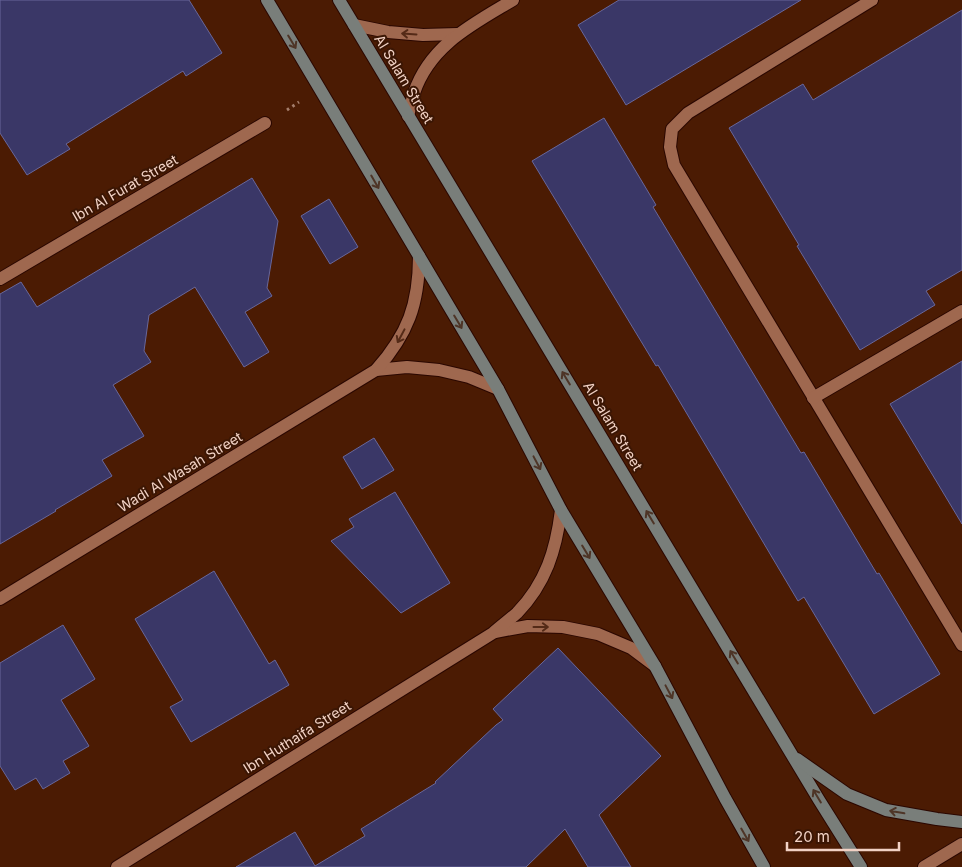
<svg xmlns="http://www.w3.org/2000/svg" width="962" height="867" font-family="Inter,sans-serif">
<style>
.building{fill:#3a3767;stroke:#68679b}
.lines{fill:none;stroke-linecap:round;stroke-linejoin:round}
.minor-casing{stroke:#2a0700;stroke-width:14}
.secondary-casing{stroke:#2a0700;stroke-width:14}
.path{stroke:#a57e6c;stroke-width:3;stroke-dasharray:2.5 4;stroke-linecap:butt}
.minor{stroke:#9f684f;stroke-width:12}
.secondary{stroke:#797e7a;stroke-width:12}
.oneway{stroke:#542a17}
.oneway2{stroke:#4e3527}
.labels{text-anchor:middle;stroke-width:4;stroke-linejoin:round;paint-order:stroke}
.street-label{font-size:14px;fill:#f2d2c5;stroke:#3b1604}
</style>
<rect width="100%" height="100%" fill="#4b1b03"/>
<!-- building -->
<g class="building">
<polygon points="0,0 189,0 222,53 186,76 183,71 66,144 70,149 27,175 0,133"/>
<polygon points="619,0 801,0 626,105 578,25"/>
<polygon points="962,10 962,270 926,291 935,305 860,350 797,246 799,245 729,128 803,84 813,100"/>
<polygon points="604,118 656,205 653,207 801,453 804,452 877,574 879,573 940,674 874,714 804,597 798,601 658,365 656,366 532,161"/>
<polygon points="252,178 278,221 267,288 272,296 245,312 269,352 244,367 195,287 149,315 144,351 151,362 113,385 144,436 102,460 112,476 55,510 56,511 0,544 0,294 21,282 37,307"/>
<polygon points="329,199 358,247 330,264 301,216"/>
<polygon points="962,361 962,524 890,404"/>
<polygon points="374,438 394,470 362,489 343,457"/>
<polygon points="395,492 450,583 401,613 331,541 354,527 349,519"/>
<polygon points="214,571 269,664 275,660 289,685 191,742 170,707 183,700 135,619"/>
<polygon points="63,625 95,679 61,700 89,746 63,761 70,773 43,789 36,778 15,790 0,766 0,663"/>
<polygon points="558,648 661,756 599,815 631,867 588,867 565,829 526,867 236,867 295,832 315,866 365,836 361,829 436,783 435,782 496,725 503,720 493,709"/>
</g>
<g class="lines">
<defs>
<g id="minor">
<polyline points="872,0 688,113 672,129 670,147 674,165 962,645"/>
<polyline points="354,25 388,32 423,35 458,34"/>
<path d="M408 116C410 108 412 100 414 93 430 45 473 24 513 0"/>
<polyline points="0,279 265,123"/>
<polyline points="376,370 407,367 439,370 469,377 498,389"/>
<polyline points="813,398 962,311"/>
<path d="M0 599 376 370C408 334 419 304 419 256"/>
<polyline points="495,632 528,626 563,627 598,634 631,648 655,666"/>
<path d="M117 867 493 633C501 626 509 620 517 613 546 583 556 550 561 510"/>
<polyline points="924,867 962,844"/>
</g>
<g id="secondary">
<polyline points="267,0 498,389 561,510 655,666 725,798 764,867"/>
<polyline points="339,0 819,800 861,867"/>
<polyline points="797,759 847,794 886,810 937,819 962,822"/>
</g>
</defs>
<!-- minor casing -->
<use href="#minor" class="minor-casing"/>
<!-- secondary casing -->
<use href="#secondary" class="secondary-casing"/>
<!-- path -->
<polyline class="path" points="287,110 299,102"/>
<!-- minor -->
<use href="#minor" class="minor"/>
<!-- secondary -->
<use href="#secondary" class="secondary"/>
</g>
<!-- one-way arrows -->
<defs><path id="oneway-shaft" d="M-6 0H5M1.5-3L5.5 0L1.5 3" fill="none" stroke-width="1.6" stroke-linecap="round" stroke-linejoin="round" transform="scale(1.25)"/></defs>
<g class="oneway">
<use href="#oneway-shaft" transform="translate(409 34) rotate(-176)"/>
<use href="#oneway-shaft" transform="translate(401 336) rotate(118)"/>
<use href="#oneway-shaft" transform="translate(541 627)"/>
</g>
<g class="oneway2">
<use href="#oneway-shaft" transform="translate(292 42) rotate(59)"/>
<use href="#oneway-shaft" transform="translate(375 182) rotate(60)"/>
<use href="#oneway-shaft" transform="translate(458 322) rotate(59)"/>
<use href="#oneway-shaft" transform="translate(566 378) rotate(-121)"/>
<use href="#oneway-shaft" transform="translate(537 463) rotate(62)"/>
<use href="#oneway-shaft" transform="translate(650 517) rotate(-121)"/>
<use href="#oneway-shaft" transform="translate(586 552) rotate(59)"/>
<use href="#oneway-shaft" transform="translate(734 657) rotate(-121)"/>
<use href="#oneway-shaft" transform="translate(669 692) rotate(62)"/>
<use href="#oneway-shaft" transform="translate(817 796) rotate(-121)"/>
<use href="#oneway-shaft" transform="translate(897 812) rotate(-170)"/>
<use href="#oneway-shaft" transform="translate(745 835) rotate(60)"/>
</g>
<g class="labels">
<!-- street labels -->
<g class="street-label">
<text transform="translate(404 79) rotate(59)" y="5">Al Salam Street</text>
<text transform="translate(125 188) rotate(-30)" y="5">Ibn Al Furat Street</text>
<text transform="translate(613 426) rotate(59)" y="5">Al Salam Street</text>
<text transform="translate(180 472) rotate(-31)" y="5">Wadi Al Wasah Street</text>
<text transform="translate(297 737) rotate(-32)" y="5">Ibn Huthaifa Street</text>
</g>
</g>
<!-- scale -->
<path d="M787 842v8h112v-8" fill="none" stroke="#f2d2c5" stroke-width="2.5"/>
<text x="794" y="842" font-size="15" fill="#f2d2c5" stroke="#3b1604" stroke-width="4" paint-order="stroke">20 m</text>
</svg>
